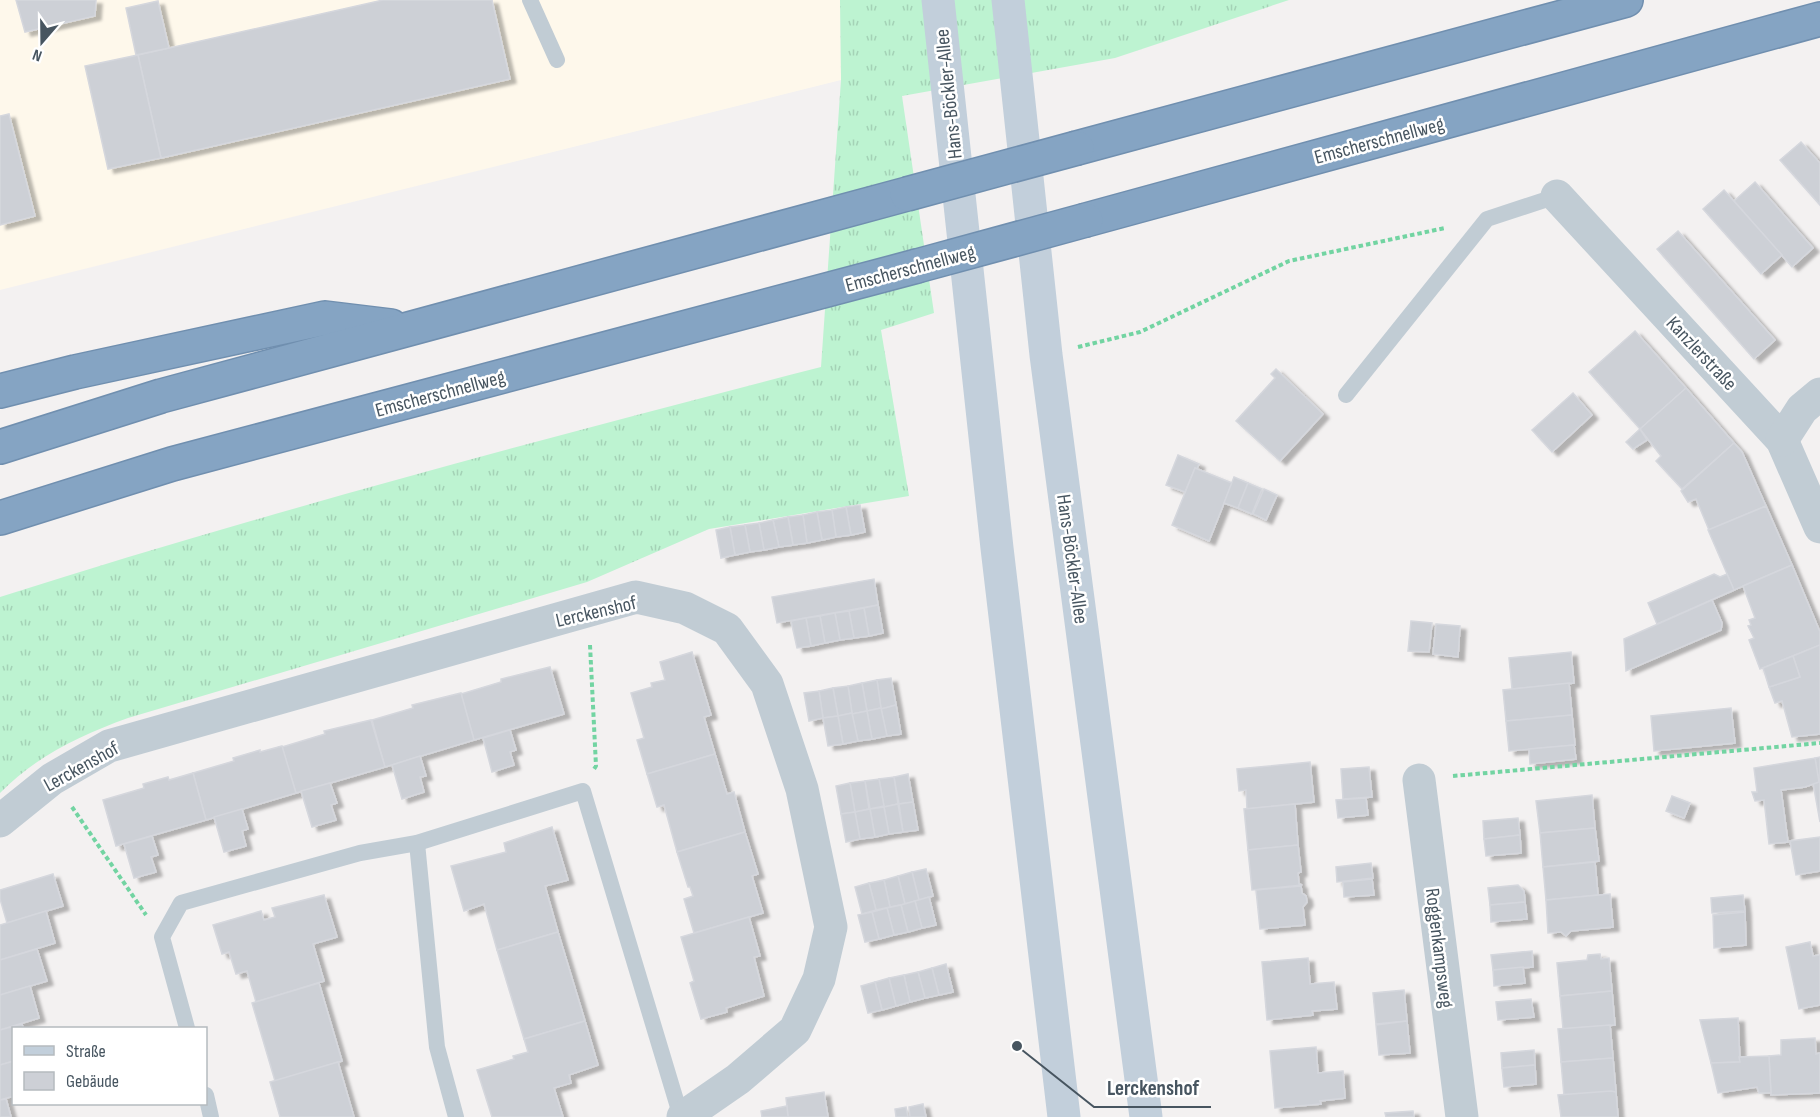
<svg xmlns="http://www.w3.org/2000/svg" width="1820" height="1117" font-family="'Sofia Sans Condensed',sans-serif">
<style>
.commercial{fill:#fef8eb}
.grass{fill:url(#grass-tufts)}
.building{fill:#cdd0d6;stroke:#d5d7dd;stroke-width:1.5;filter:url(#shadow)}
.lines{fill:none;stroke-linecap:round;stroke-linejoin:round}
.highway-casing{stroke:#708faf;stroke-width:36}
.path{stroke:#72d4a2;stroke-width:4;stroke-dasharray:4.5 3;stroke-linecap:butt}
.lane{stroke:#c1ccd4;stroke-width:16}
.street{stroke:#c1ccd4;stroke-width:33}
.secondary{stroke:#c2cfdb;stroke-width:33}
.highway{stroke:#85a4c3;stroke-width:33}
.highway-bridge-casing{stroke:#708faf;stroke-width:36;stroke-linecap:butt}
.highway-bridge{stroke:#85a4c3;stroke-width:33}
.labels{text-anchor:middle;stroke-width:5;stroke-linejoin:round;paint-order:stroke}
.street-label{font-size:20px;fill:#475560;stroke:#fff}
.leader{fill:none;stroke:#475560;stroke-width:2}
.callout-dot{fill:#475560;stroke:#fff;stroke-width:2}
.callout-label{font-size:21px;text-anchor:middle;font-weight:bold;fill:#475560;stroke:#fff;stroke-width:5;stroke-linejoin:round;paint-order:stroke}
</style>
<defs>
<pattern id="grass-tufts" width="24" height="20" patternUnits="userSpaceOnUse" patternTransform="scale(1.5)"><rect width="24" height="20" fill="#bdf3d1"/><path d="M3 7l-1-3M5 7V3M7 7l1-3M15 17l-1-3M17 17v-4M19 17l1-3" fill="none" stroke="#a4d2b6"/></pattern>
<filter id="shadow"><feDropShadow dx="6" dy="4" stdDeviation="1.5" flood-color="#0004"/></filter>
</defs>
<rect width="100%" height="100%" fill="#f3f1f1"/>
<!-- commercial -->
<polygon class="commercial" points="0,0 840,0 841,80 0,290"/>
<!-- grass -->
<path class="grass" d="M840 0H1289L1115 58 902 96 934 313 881 330 909 496 709 529 587 582 128 718C81 735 36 756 0 793V597C271 511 546 438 821 367L841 80Z"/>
<!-- building -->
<g class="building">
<polygon points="16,0 96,0 95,16 25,32"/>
<polygon points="383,0 492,0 510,79 161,158 138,55"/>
<polygon points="158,1 169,48 136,55 126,8"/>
<polygon points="138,55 161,158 108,169 85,66"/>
<polygon points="9,114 35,216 0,225 0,116"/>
<polygon points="1801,142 1820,163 1820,205 1780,160"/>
<polygon points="1755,182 1813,248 1792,267 1734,201"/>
<polygon points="1724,190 1782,255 1761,274 1703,209"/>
<polygon points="1678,231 1775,340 1754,359 1657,249"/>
<polygon points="1635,331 1686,388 1640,429 1589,372"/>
<polygon points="1276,369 1323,414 1280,461 1236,421 1275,378 1271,374"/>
<polygon points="1686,388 1734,443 1682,489 1656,461 1661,456 1640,429"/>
<polygon points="1573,393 1592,415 1552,452 1532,430"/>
<polygon points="1640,429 1647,440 1633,449 1626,442"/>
<polygon points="1734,443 1742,452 1766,506 1709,530 1696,499 1688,502 1681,491"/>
<polygon points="1178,455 1199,464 1197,469 1195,468 1185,492 1166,485"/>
<polygon points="1195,468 1232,483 1209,541 1172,525"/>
<polygon points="1234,477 1248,483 1238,508 1224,503"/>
<polygon points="1248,483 1262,489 1252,514 1238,508"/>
<polygon points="1264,489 1277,495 1266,520 1253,514"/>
<polygon points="860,505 865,532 851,535 846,507"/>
<polygon points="1766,506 1792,565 1734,590 1708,530"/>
<polygon points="846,507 851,535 836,537 832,510"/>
<polygon points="832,510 836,537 822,540 817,512"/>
<polygon points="817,512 822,540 807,543 803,515"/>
<polygon points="803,515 807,543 793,545 788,517"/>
<polygon points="788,517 793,545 779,547 773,520"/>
<polygon points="773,520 779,547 764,550 759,523"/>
<polygon points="759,523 764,550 750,552 745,525"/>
<polygon points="745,525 750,552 735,555 730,527"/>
<polygon points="730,527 735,555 721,558 716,530"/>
<polygon points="1792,565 1820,632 1820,645 1760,669 1749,640 1754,638 1748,626 1751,625 1749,620 1755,618 1743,586"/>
<polygon points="1714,574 1720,577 1727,574 1734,590 1657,624 1648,603"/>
<polygon points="874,579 878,605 777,623 772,597"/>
<polygon points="1712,600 1722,623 1721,630 1626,671 1624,639"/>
<polygon points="878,605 883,633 869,636 864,608"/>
<polygon points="864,608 869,636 854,638 849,611"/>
<polygon points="849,611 854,638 840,640 835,613"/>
<polygon points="835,613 840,640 825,643 820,616"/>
<polygon points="820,616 825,643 811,646 806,618"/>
<polygon points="806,618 811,646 797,648 791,621"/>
<polygon points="1411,621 1432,623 1429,652 1408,651"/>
<polygon points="1436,624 1460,626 1458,657 1433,654"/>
<polygon points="1820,645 1820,734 1792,737 1782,701 1775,703 1769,687 1800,677 1793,656"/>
<polygon points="692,652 711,715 704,717 715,754 647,774 637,740 644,738 631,693 652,687 651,683 665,680 660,662"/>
<polygon points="1571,652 1574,683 1512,689 1509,658"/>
<polygon points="1793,656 1800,677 1769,687 1763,668"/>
<polygon points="550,667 564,714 474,740 461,694 501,682 501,679"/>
<polygon points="891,678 896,705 881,709 877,680"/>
<polygon points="877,680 881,708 867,711 862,683"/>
<polygon points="862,683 867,711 852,714 848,686"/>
<polygon points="1569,683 1572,715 1506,721 1503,690"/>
<polygon points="848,686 852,713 838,716 833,688"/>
<polygon points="833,688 838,716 823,718 819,691"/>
<polygon points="819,691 823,718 809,721 804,693"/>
<polygon points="461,693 474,740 385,767 372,720 413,708 412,705"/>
<polygon points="896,705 901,734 887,736 881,709"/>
<polygon points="881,708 887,736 872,739 867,711"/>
<polygon points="1731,708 1735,743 1654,751 1651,716"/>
<polygon points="867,711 872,739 858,741 852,714"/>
<polygon points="852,713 858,741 843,744 838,716"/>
<polygon points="1572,715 1575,745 1509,751 1506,721"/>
<polygon points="838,716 843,744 828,746 823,718"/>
<polygon points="371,720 385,767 296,793 282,747 325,734 324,731"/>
<polygon points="510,730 516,750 510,752 514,765 492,772 483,738"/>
<polygon points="1574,745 1576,759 1530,764 1529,749"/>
<polygon points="282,746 296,793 206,820 193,773 234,761 233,758 260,750 260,752"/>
<polygon points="715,754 727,794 734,792 745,832 677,852 664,805 657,807 647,774"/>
<polygon points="420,756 426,776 420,777 424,792 402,799 392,765"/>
<polygon points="1820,757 1820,822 1813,783 1819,782 1815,758"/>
<polygon points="1815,758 1819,782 1805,787 1781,790 1788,842 1769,844 1764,800 1755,801 1752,792 1757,792 1754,768"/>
<polygon points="1310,762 1314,802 1247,809 1246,790 1239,791 1237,769"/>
<polygon points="1369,767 1372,797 1343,799 1341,769"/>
<polygon points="193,773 206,820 116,846 103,800 144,788 143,784 168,777 169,780"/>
<polygon points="908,774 913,802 899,804 894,777"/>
<polygon points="894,777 898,804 884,807 879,779"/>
<polygon points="879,779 884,806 870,809 865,781"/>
<polygon points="865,781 869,809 855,812 850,783"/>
<polygon points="330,783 337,803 331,805 336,820 312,827 301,791"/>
<polygon points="850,783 855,812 841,814 836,786"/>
<polygon points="1592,795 1595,828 1540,833 1536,801"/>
<polygon points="1672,796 1690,803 1684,818 1666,811"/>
<polygon points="1366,798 1368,815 1338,818 1336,800"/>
<polygon points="913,802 918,830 903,832 899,804"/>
<polygon points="898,804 903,832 889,834 884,807"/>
<polygon points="1295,804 1298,845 1248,850 1244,809"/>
<polygon points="884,807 889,834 875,837 870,809"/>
<polygon points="242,809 248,829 242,831 246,846 224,852 214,817"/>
<polygon points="870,809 875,837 860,839 855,812"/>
<polygon points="855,812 860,839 846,842 841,814"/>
<polygon points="1518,818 1520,835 1484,839 1483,821"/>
<polygon points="552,827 568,880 545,886 558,932 497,950 484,904 464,911 451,866 506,852 504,843"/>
<polygon points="1595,828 1599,861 1543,867 1540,833"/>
<polygon points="745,832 758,874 752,876 763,913 694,933 684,899 693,896 690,887 688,887 677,852"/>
<polygon points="1520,835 1521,853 1486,856 1484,839"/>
<polygon points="152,836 158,855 151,857 156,872 134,878 124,844"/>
<polygon points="1820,837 1820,871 1796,875 1790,841"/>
<polygon points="1298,845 1301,872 1298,873 1299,884 1302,885 1252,890 1248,850"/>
<polygon points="1595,862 1598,895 1546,900 1543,867"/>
<polygon points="1371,863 1373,878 1337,882 1336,867"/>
<polygon points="926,869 933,896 919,900 912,872"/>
<polygon points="912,872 919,900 905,904 898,876"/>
<polygon points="53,874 63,906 7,923 0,899 0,890"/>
<polygon points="898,876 905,904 890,907 884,880"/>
<polygon points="1372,879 1374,895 1344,897 1343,882"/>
<polygon points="884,880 890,907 876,910 869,883"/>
<polygon points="869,883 876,910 862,914 855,887"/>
<polygon points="1518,885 1524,891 1525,902 1490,905 1488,888"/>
<polygon points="1301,886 1302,893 1306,896 1307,902 1303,907 1305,925 1260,929 1256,890"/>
<polygon points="1610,894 1613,927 1571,931 1566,936 1561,932 1548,933 1546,900"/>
<polygon points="324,895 337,937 313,944 324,981 256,1002 247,971 236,974 229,952 222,954 213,925 261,911 264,920 275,917 272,908"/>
<polygon points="1743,895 1745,911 1712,913 1711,898"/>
<polygon points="929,897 936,925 922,928 915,901"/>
<polygon points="915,901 922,928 908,932 901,905"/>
<polygon points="1525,902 1527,919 1491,922 1490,905"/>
<polygon points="901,905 908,932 894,935 887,908"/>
<polygon points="887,908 894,935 879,939 872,912"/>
<polygon points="46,911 55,943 0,960 0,925"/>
<polygon points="872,912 879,939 865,942 858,915"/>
<polygon points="1745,912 1746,945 1714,948 1713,915"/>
<polygon points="749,917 760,956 754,957 764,996 726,1008 727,1012 701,1019 690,983 694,981 681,937"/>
<polygon points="558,932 585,1021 524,1039 497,950"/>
<polygon points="1810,942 1813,956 1820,955 1820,1005 1799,1009 1786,947"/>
<polygon points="37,949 47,981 0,995 0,960"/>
<polygon points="1532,951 1533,967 1493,970 1491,955"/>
<polygon points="1600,954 1601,959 1609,958 1612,991 1560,996 1557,963 1587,960 1588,955"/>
<polygon points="1308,958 1310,984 1334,982 1337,1009 1312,1011 1313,1015 1267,1020 1262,962"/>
<polygon points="946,964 953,992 939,995 932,968"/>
<polygon points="1523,967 1525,983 1494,986 1493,970"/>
<polygon points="932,968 939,995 925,998 918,972"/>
<polygon points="918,972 925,998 910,1002 904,975"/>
<polygon points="904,975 910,1002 896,1006 889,978"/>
<polygon points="889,978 896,1006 882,1010 875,982"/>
<polygon points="875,982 882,1010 868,1013 861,986"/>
<polygon points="319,983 342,1061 275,1081 252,1003"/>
<polygon points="30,986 39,1018 0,1030 0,995"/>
<polygon points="1404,990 1407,1021 1376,1024 1373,993"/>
<polygon points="1612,991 1615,1025 1563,1029 1560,996"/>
<polygon points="1531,999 1534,1017 1498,1020 1496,1002"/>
<polygon points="1738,1018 1740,1062 1711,1063 1700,1020"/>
<polygon points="585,1021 598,1065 569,1075 571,1083 554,1088 563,1117 492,1117 477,1070 514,1059 513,1056 528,1052 524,1039"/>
<polygon points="1407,1021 1410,1053 1379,1055 1376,1025"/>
<polygon points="22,1024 23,1028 14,1028 14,1061 0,1065 0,1030"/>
<polygon points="1610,1025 1613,1058 1561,1062 1558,1029"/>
<polygon points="1815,1038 1816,1054 1820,1053 1820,1093 1771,1095 1769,1056 1781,1055 1781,1040"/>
<polygon points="1316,1047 1318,1073 1343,1071 1345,1098 1320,1101 1321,1104 1275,1108 1270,1051"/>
<polygon points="1534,1050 1535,1065 1502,1068 1501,1053"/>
<polygon points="1769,1056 1771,1093 1759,1093 1757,1087 1718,1093 1711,1063 1740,1062 1739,1057"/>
<polygon points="1613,1058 1616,1092 1564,1096 1561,1062"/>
<polygon points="14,1061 14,1096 0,1100 0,1065"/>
<polygon points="338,1062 354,1117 280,1117 270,1082"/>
<polygon points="1535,1065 1536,1084 1504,1087 1502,1068"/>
<polygon points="1611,1091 1616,1092 1618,1117 1561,1117 1558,1095"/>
<polygon points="824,1092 828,1117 788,1117 786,1098"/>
<polygon points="6,1099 11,1117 0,1117 0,1100"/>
<polygon points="923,1104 926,1117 910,1117 909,1107"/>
<polygon points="787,1106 788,1117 762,1117 761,1111"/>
<polygon points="906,1107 908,1117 896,1117 895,1109"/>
<polygon points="1413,1111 1414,1117 1386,1117 1385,1113"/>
</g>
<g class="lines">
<defs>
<g id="highway">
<polyline points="1077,148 1626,0"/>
<polyline points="1086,220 1820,19"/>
<polyline points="0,391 75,372 325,318 391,326"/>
<polyline points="0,447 161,396 907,194"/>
<polyline points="0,518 172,464 917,266"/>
</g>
</defs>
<!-- highway casing -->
<use href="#highway" class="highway-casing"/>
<!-- path -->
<g class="path">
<polyline points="1078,347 1140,332 1289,261 1445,228"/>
<polyline points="590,645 596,766 594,769"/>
<polyline points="1453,776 1820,743"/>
<polyline points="72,807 146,915"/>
</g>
<!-- lane -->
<g class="lane">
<polyline points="530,0 557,60"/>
<polyline points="1346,395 1487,219 1557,196"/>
<polyline points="417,843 437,1047 456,1117"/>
<polyline points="187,1028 162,937 181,903 360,853 417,843 583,791 681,1117"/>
<polyline points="206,1095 211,1117"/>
</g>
<!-- street -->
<g class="street">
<polyline points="1557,196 1782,440 1820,527"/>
<polyline points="1782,440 1802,409 1820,394"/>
<polyline points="1419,780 1462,1117"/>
<polyline points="0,821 52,779 109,746 636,597 685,608 727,629 767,684 802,789 831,927 819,979 795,1030 738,1079 683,1117"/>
</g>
<!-- secondary -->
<g class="secondary">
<polyline points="938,0 997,548 1064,1117"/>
<polyline points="1008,0 1046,355 1146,1117"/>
</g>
<!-- highway -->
<use href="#highway" class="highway"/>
<defs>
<g id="highway-bridge">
<polyline points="907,194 1077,148"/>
<polyline points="917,266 1086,220"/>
</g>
</defs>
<!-- highway-bridge casing -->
<use href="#highway-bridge" class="highway-bridge-casing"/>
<!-- highway-bridge -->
<use href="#highway-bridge" class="highway-bridge"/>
</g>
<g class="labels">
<!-- street labels -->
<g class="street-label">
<text transform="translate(948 94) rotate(-96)" y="7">Hans-Böckler-Allee</text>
<text transform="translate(1379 140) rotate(-15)" y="7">Emscherschnellweg</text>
<text transform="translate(910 268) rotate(-15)" y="7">Emscherschnellweg</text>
<text transform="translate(1702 353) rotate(47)" y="7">Kanzlerstraße</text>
<text transform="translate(440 393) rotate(-15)" y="7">Emscherschnellweg</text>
<text transform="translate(1073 559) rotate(82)" y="7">Hans-Böckler-Allee</text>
<text transform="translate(596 611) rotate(-13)" y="7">Lerckenshof</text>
<text transform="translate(81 766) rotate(-29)" y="7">Lerckenshof</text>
<text transform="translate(1440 948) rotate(83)" y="7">Roggenkampsweg</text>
</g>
</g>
<!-- callouts -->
<path class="leader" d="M1017 1046L1094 1107H1211"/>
<circle class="callout-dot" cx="1017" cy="1046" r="6"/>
<g class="callout-label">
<text x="1153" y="1095">Lerckenshof</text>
</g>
<!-- legend -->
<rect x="12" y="1027" width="195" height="78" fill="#ffffff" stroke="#b5bbbf" stroke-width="1.5"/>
<rect x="24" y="1046" width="30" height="9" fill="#c2cfdb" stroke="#b5bbbf" stroke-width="1.5"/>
<text x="66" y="1057" font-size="18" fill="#475560">Straße</text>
<rect x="24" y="1072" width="30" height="18" fill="#cdd0d6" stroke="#b5bbbf" stroke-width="1.5"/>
<text x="66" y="1087" font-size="18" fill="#475560">Gebäude</text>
<!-- north arrow -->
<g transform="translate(42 42) rotate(200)" stroke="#ffffff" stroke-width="4.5" paint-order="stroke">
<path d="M0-4.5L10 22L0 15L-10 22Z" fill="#475560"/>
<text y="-9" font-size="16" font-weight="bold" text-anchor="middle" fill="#475560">N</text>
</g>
</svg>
